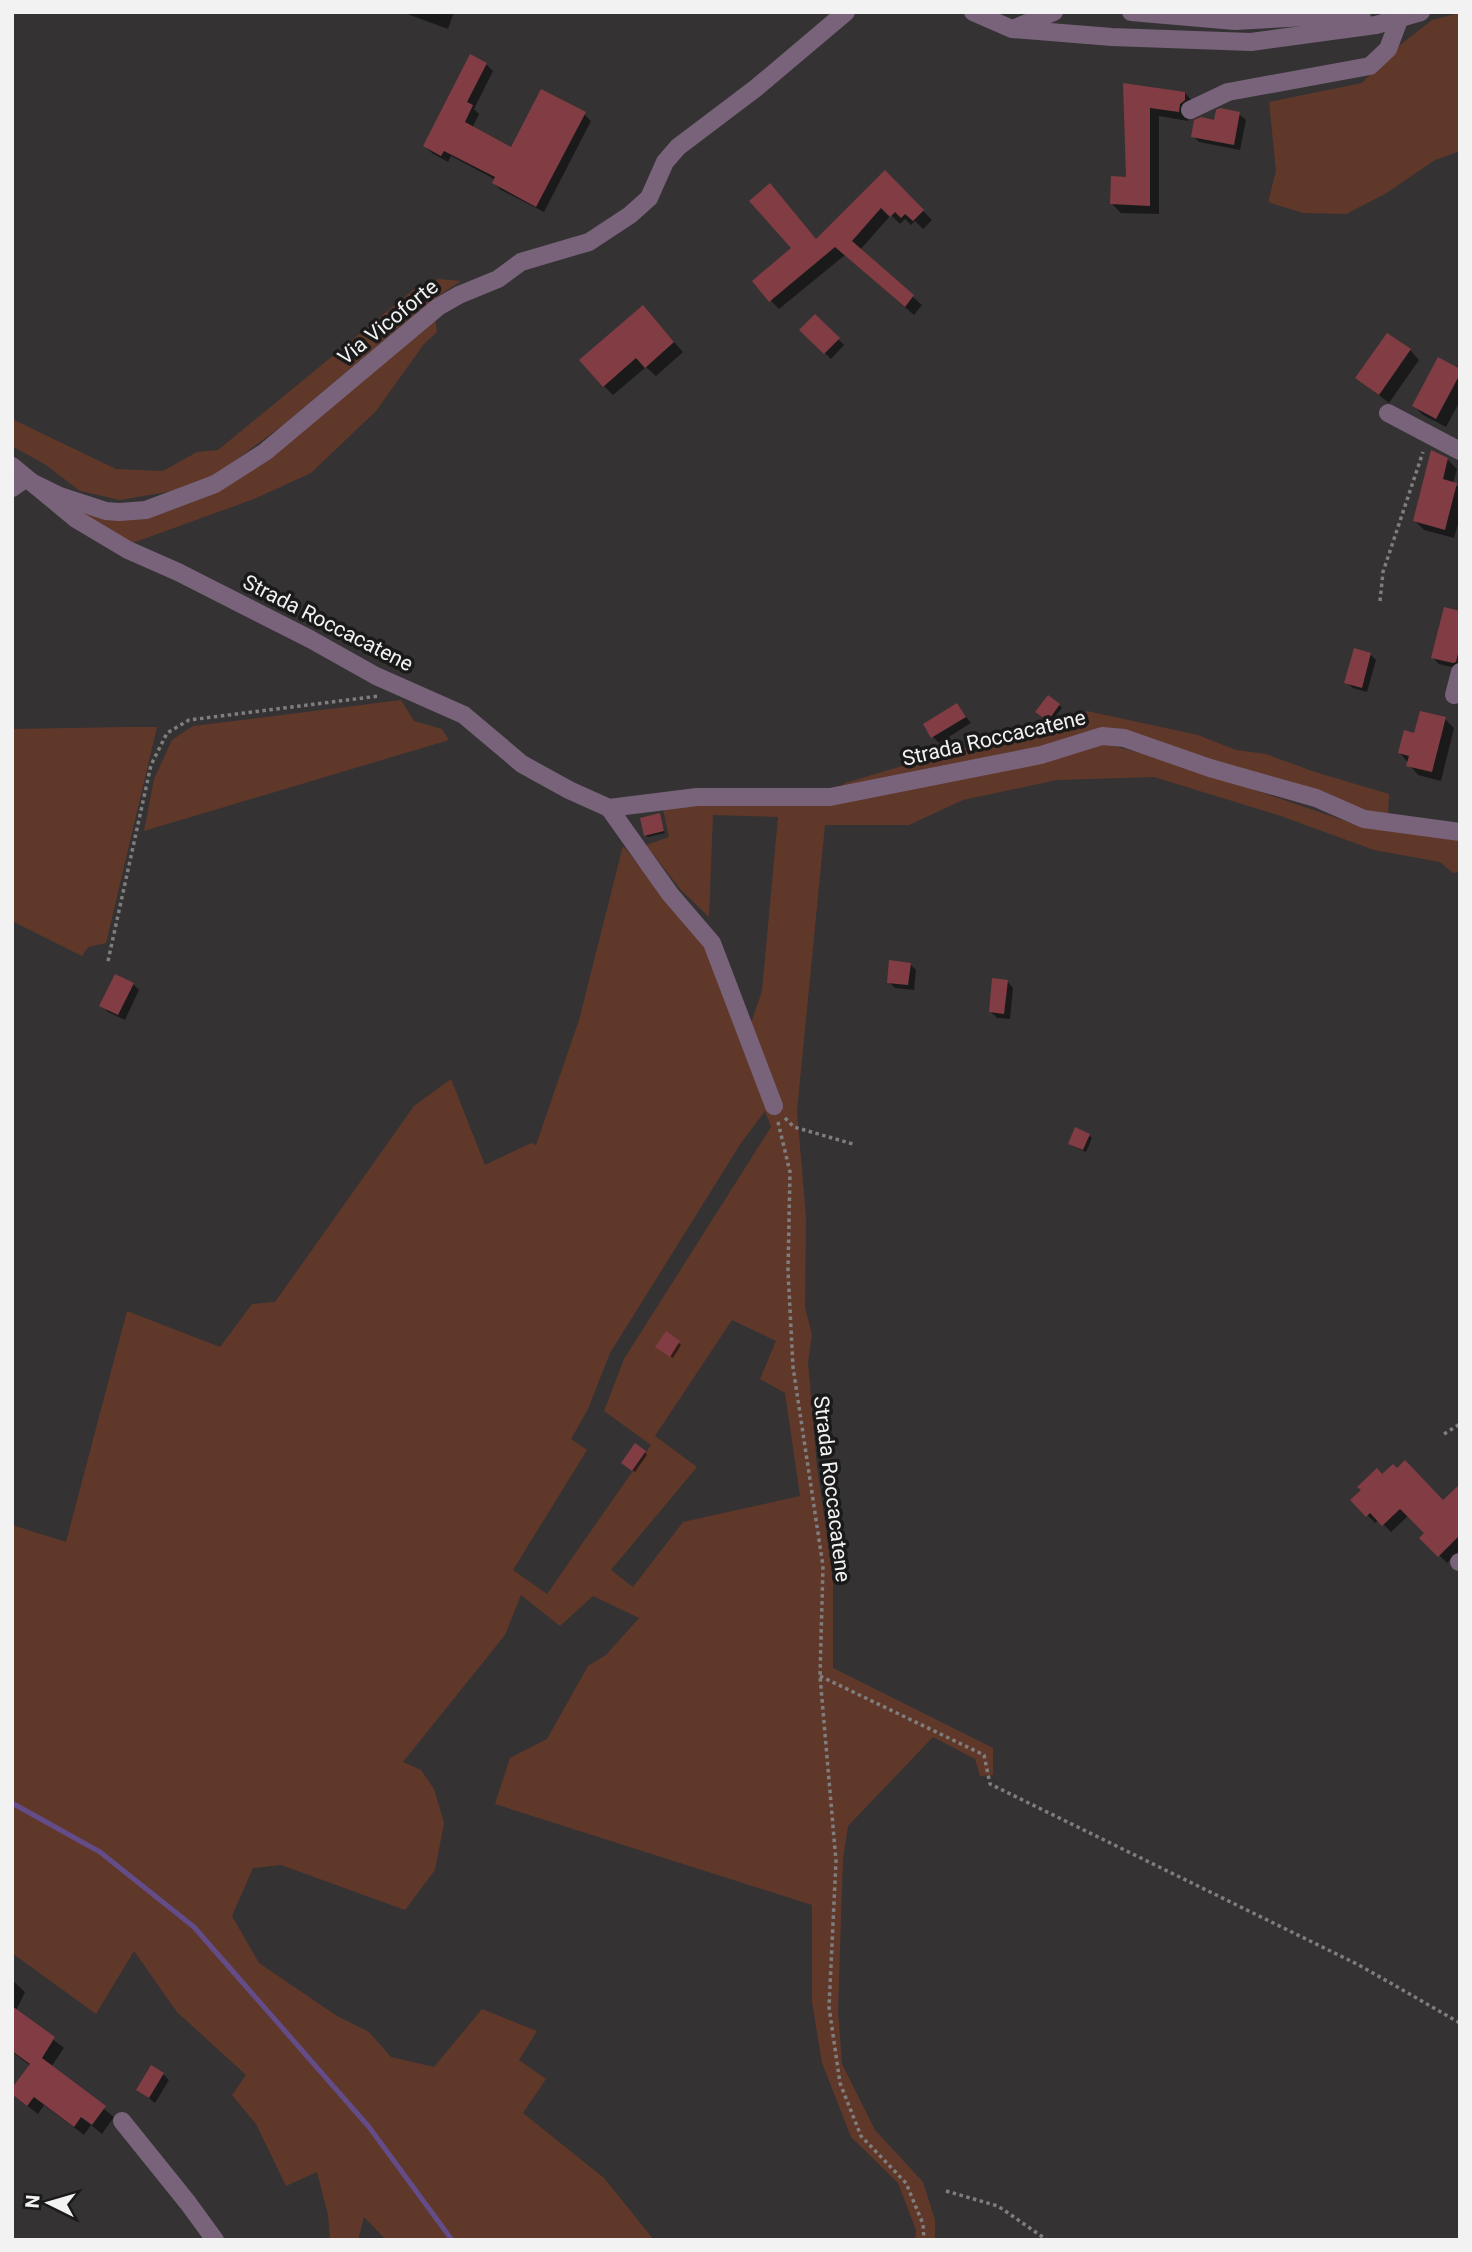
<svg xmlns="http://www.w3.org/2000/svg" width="1472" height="2252" font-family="Roboto,sans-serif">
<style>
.green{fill:#60382a;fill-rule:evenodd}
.shadow{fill:#0007}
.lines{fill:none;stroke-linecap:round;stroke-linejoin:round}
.stream{stroke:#634c87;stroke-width:5}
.building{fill:#823d44}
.path{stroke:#7f7e7e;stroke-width:3.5;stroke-dasharray:3.5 3.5;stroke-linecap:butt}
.minor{stroke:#79637a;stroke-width:18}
.labels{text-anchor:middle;stroke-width:7;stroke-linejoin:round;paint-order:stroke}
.street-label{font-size:21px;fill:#f3f2f2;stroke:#1b1a1a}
</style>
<rect width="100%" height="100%" fill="#343233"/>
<!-- green -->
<g class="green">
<polygon points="1460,13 1460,151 1435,160 1385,194 1346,214 1303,213 1268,202 1276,171 1269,102 1362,83 1395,49 1432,20"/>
<polygon points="438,279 461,281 432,300 283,425 217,474 172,491 120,500 80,491 46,465 12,446 12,419 116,469 163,471 197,452 218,450 418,286"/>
<polygon points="435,318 437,332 424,344 376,411 311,473 254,499 127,545 81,515 74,505 107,519 216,490"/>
<polygon points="401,700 414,721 442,729 449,740 144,831 154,779 172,740 193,726"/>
<polygon points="1087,711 1198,735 1236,750 1266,754 1315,772 1389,794 1388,817 1127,734 1038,749 836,791 845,783"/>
<polygon points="127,727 157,727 106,943 88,947 82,956 12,921 12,729"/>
<path d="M1102 743 1167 760 1360 826 1460 841V872L1453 873 1440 862 1374 850 1278 815 1154 777 1057 780 963 800 909 825H825L797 1111 806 1217 805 1308 812 1334 808 1362 817 1467 833 1577V1668L993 1748V1775L980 1776 975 1759 933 1737 848 1826 843 1859 838 2010 842 2064 875 2130 923 2182 935 2220V2240H915L916 2230 898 2183 851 2137 822 2063 812 2002V1905L495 1804 510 1758 547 1739 588 1666 606 1655 639 1618 593 1596 560 1626 521 1595 505 1635 403 1762 421 1770 434 1789 444 1823 435 1870 405 1910 281 1865 253 1868 232 1916 259 1963 337 2016 369 2032 391 2057 434 2067 482 2009 537 2031 519 2060 546 2079 523 2113 604 2178 654 2240H386L364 2217 358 2240H330L328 2215 317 2172 286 2186 256 2124 232 2095 246 2075 177 2012 134 1951 96 2014 12 1953V1525L66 1542 127 1311 220 1347 252 1304 275 1302 414 1106 451 1079 485 1165 531 1143 536 1145 579 1020 623 846 704 944 745 1041 762 991 778 817 713 815 709 917 681 890 646 845 669 837 663 809 714 803 830 800ZM765 1111 771 1127 624 1359 604 1411 651 1445 547 1594 513 1570 587 1450 571 1439 588 1409 610 1353 741 1143ZM732 1320 776 1341 760 1379 785 1393 800 1496 683 1522 633 1587 611 1570 697 1467 655 1436Z"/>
</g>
<!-- shadow -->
<g class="shadow">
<polygon points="402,12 454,12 448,29"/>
<polygon points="486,64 493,71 474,109 479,114 472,128 512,149 584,114 591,121 544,212 501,190 494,183 496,180 451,156 448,162 432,153 425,146"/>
<polygon points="1125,85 1185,93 1194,103 1188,121 1159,116 1159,214 1121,213 1111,203 1128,179"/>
<polygon points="1239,114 1246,120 1240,150 1199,142 1193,136 1216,122"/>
<polygon points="885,172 932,220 923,229 915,221 911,225 905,219 900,224 891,215 860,250 922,305 914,315 845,255 779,309 771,301 817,241"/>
<polygon points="815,316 844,345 831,359 801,330"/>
<polygon points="652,317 683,352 656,376 646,367 613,395 604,386"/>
<polygon points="1410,350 1419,360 1389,403 1357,378"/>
<polygon points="1460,371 1460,401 1446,427 1423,415 1414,406"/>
<polygon points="1447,459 1457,469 1453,484 1460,488 1460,517 1454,538 1424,530 1414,520"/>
<polygon points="1460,613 1460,669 1439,664 1433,658"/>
<polygon points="1370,654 1376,660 1367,692 1353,688 1346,682"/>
<polygon points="957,705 971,723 939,743 933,737"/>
<polygon points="1059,705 1062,708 1051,722 1040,715"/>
<polygon points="1445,719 1454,728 1441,781 1418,775 1400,753 1416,735"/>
<polygon points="659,815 665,833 648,837 645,835"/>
<polygon points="910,964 916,970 914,990 895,988 889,982"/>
<polygon points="1007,981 1013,988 1010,1019 997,1018 991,1012"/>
<polygon points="133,984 139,990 125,1020 108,1012 102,1006"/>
<polygon points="1089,1135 1092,1138 1086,1152 1072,1146"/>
<polygon points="679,1343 681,1345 673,1358 660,1349"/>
<polygon points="645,1452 647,1455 635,1472 625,1465"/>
<polygon points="1383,1476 1444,1503 1460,1486 1460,1550 1447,1563 1422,1538 1427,1533 1409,1515 1391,1532 1379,1520 1375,1523 1353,1500"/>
<polygon points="12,1980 25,1992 16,2011 64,2048 51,2067 114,2117 102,2134 91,2125 84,2135 44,2105 38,2114 21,2101 31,2066 12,2052"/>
<polygon points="163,2074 169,2080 155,2103 138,2090"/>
</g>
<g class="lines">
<!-- stream -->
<polyline class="stream" points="12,1803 100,1852 194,1927 369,2127 452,2240"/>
</g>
<!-- building -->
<g class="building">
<polygon points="470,54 487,63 467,102 473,105 465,122 511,147 541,89 586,112 536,207 492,183 495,177 444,151 441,156 423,146"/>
<polygon points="1123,83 1185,92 1185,100 1180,104 1179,112 1150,108 1150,206 1110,204 1111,176 1126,177"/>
<polygon points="1220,108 1240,112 1234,145 1191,137 1194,120 1201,117 1214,120 1216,110"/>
<polygon points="885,170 924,210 913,221 905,214 901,218 895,212 890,217 881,208 852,241 914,295 905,307 835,247 769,302 752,281 791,248 749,201 770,183 816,239"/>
<polygon points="643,305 674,342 645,368 636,358 603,387 579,360"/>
<polygon points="815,314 840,338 824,354 799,330"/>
<polygon points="1387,333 1411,349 1379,395 1355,378"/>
<polygon points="1438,357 1460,369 1460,374 1436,419 1412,406"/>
<polygon points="1431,450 1448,458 1443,479 1457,483 1445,530 1413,521"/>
<polygon points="1444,607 1460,611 1460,645 1456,662 1453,663 1431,658"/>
<polygon points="1354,648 1371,653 1362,688 1344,683"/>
<polygon points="1048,695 1060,704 1048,721 1035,712"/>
<polygon points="957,703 966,717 931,738 923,724"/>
<polygon points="1420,711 1446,717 1432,772 1406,766 1409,756 1398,753 1404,730 1414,733"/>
<polygon points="660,813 664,831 644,836 640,818"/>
<polygon points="889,960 911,963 908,985 887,983"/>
<polygon points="115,974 134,983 118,1015 99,1006"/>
<polygon points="992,978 1008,980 1004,1014 989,1012"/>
<polygon points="1075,1127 1090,1134 1083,1150 1068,1144"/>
<polygon points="666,1331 680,1341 670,1357 655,1347"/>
<polygon points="635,1443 646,1451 632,1471 621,1463"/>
<polygon points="1405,1460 1443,1500 1460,1484 1460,1535 1438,1557 1419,1538 1424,1533 1400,1509 1382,1526 1370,1513 1366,1517 1350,1500 1361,1490 1357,1487 1377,1468 1382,1474 1393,1464 1397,1468"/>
<polygon points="12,2006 55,2037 42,2058 106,2106 92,2125 81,2117 74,2127 34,2097 27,2106 12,2094 12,2088 30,2064 12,2051"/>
<polygon points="151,2065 164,2073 149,2098 136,2090"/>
</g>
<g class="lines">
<!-- path -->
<g class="path">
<polyline points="1380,601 1383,572 1423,452"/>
<polyline points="108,961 151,765 167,733 189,720 379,696"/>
<polyline points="785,1118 794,1127 853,1144"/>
<polyline points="778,1122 790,1172 788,1271 793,1367 823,1566 820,1676 836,1861 829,2007 840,2083 861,2136 906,2183 923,2224 924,2240"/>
<polyline points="1444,1434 1460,1424"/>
<polyline points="820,1676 984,1755 990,1784 1359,1965 1460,2023"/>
<polyline points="946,2191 998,2206 1047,2240"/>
</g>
<!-- minor -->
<g class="minor">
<polyline points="973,12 1012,29 1112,37 1251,42 1376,25 1421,12"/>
<polyline points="1131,12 1235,21 1306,17 1362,18"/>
<polyline points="1015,28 1054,12"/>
<polyline points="1190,110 1228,92 1370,66 1388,49 1402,12"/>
<polyline points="1388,413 1460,451"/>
<polyline points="12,466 76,519 128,550 178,572 310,639 376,676 464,715 522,764 569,790 609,808 697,797 830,797 1041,755 1102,736 1124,738 1210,768 1316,798 1364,819 1460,832"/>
<polyline points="12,488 25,479 60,496 106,511 119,512 146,510 215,484 265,452 438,307 459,295 498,279 521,262 589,242 630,215 649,198 665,162 678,147 756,88 846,12"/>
<polyline points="1454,695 1460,672"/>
<polyline points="609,808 670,894 712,943 774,1106"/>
<polyline points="1459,1562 1460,1562"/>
<polyline points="122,2121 188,2203 215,2240"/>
</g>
</g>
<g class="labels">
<!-- street labels -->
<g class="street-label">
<text transform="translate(388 322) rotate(-39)" y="7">Via Vicoforte</text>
<text transform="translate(328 623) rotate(27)" y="7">Strada Roccacatene</text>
<text transform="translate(994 738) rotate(-13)" y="7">Strada Roccacatene</text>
<text transform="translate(832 1489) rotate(83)" y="7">Strada Roccacatene</text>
</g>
</g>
<!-- border -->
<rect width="1472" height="2252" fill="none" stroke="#f3f2f2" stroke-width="28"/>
<!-- north arrow -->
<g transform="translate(49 2203) rotate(275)" stroke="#1b1a1a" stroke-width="5" paint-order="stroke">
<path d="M0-5L12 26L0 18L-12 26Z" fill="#f3f2f2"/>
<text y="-10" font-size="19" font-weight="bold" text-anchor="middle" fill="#f3f2f2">N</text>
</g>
</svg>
